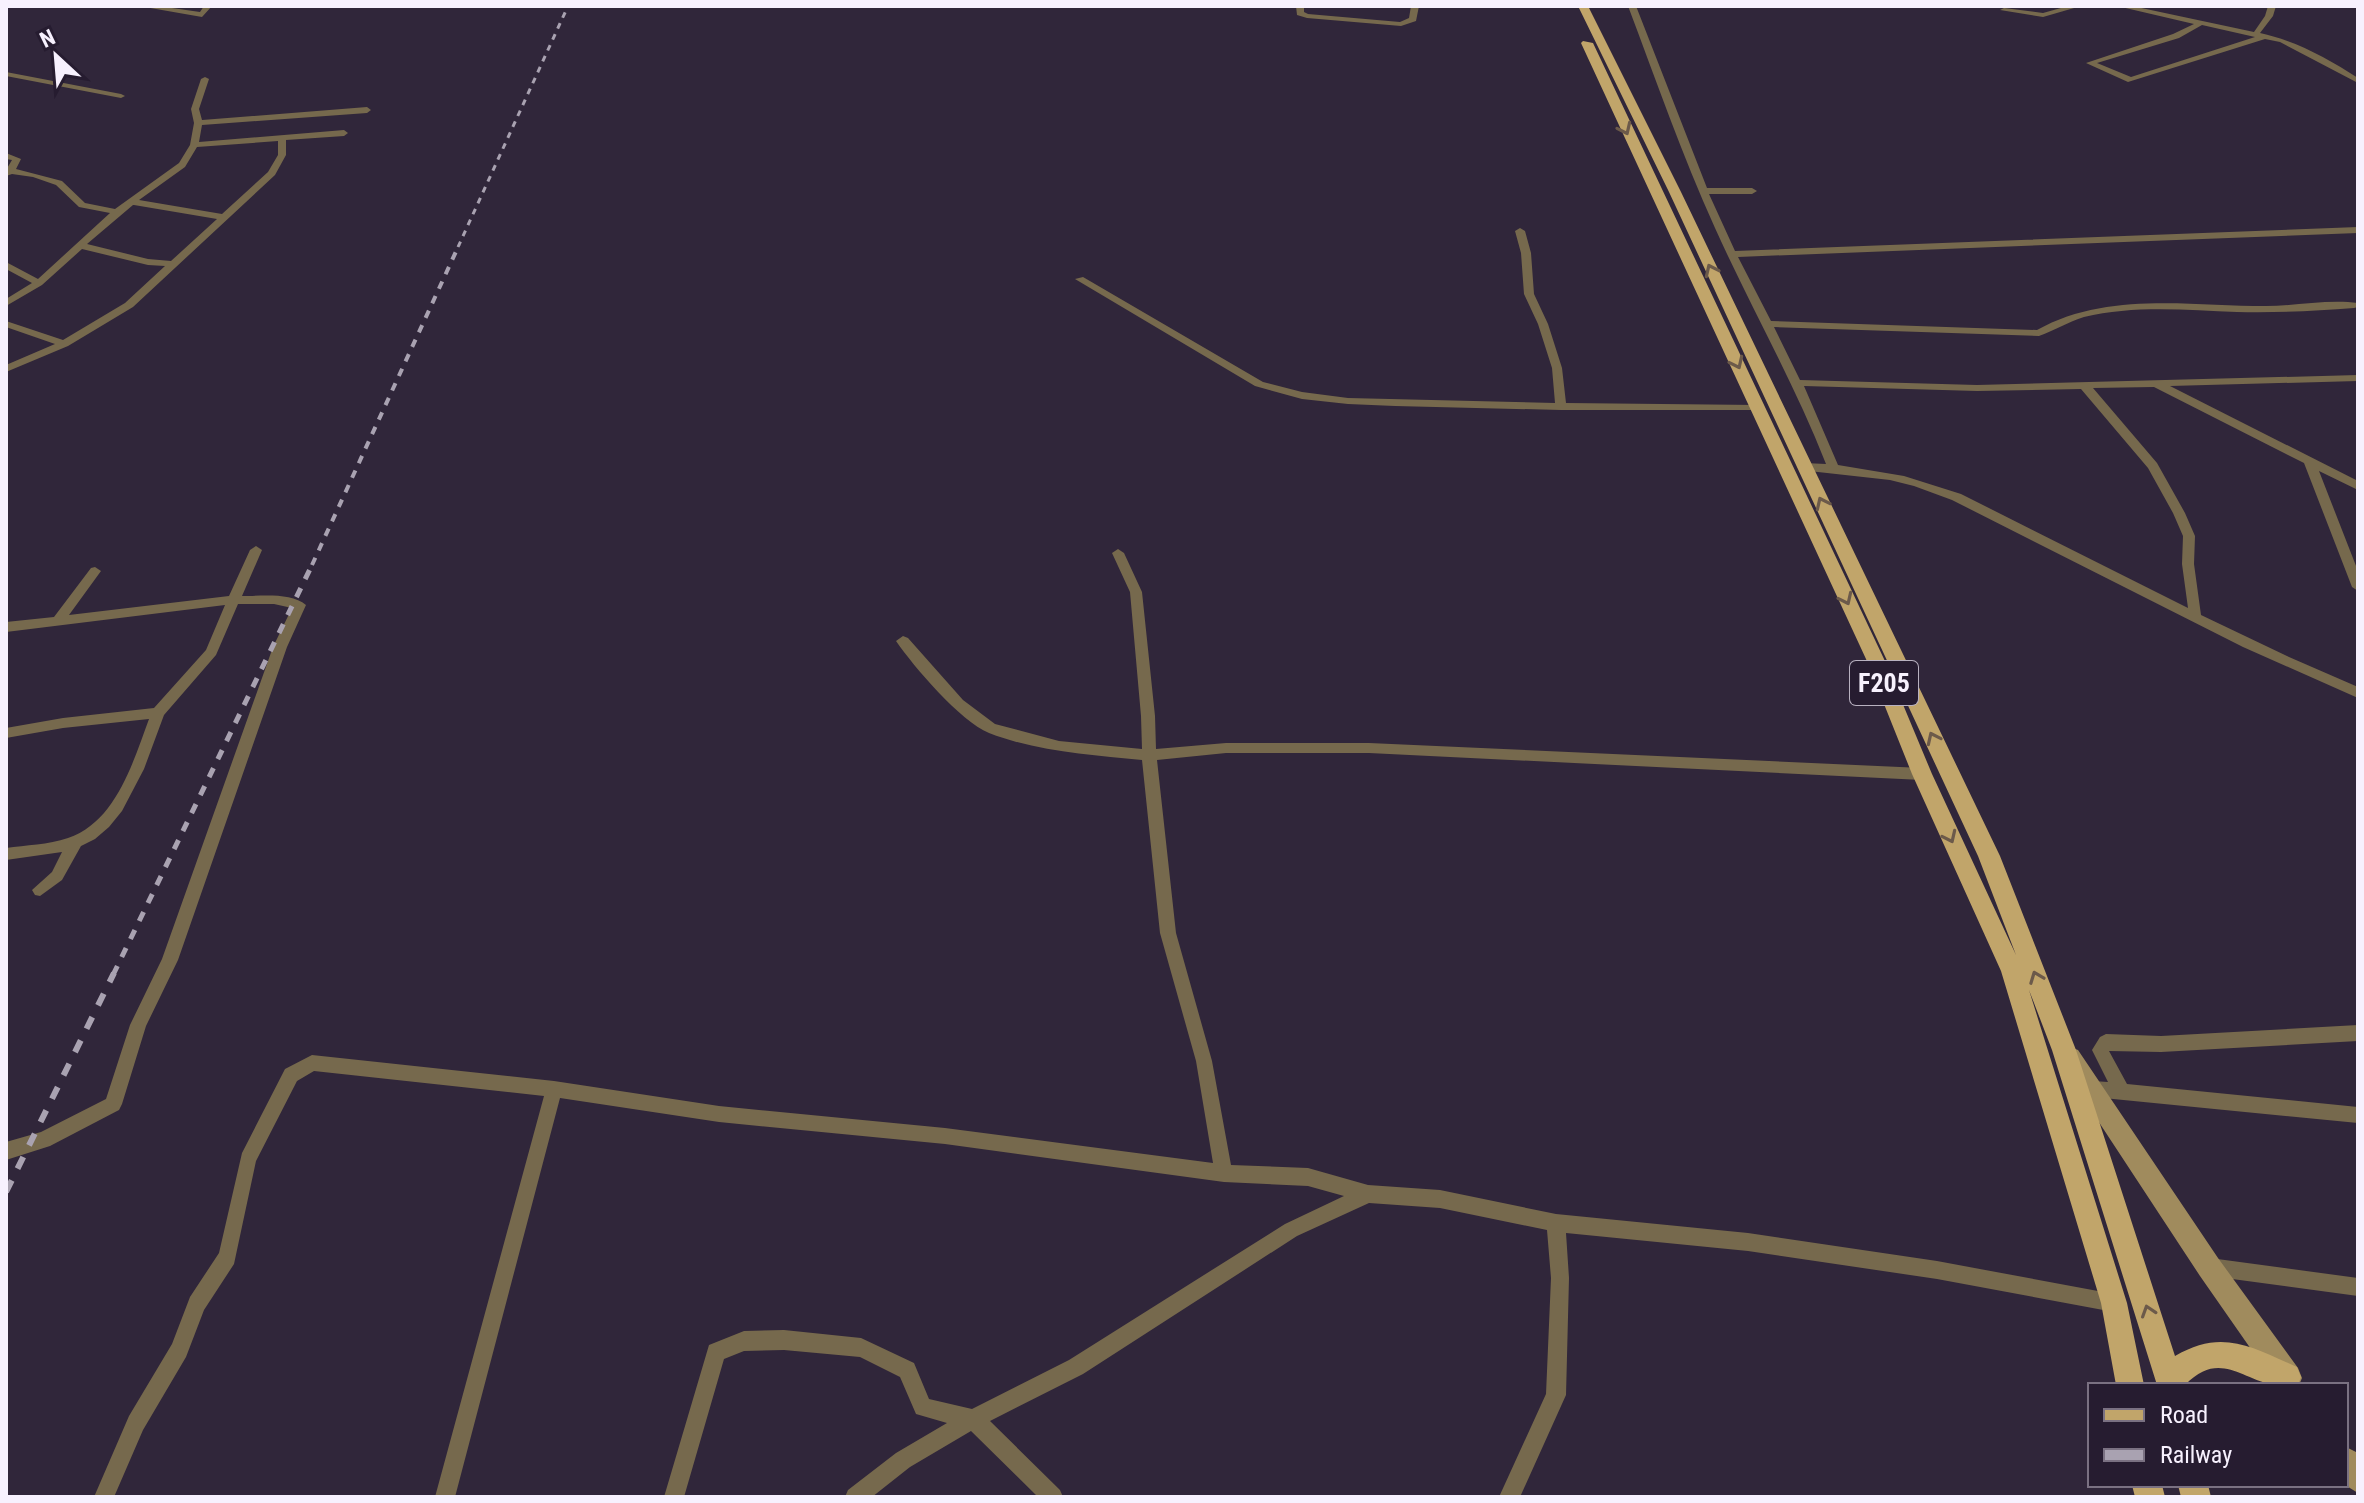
<svg xmlns="http://www.w3.org/2000/svg" width="2364" height="1503" font-family="'Roboto Condensed',sans-serif">
<style>
.lines{fill:none;stroke-linecap:round;stroke-linejoin:round}
.street{fill:#76694d;fill-rule:evenodd}
.secondary{fill:#a08b5d;fill-rule:evenodd}
.primary{fill:#c1a56a;fill-rule:evenodd}
.rail-far3{stroke:#a9a2b1;stroke-width:3;stroke-dasharray:6 6;stroke-linecap:butt}
.rail-far2{stroke:#a9a2b1;stroke-width:4;stroke-dasharray:8 8;stroke-linecap:butt}
.rail-far1{stroke:#a9a2b1;stroke-width:5;stroke-dasharray:10 10;stroke-linecap:butt}
.rail{stroke:#a9a2b1;stroke-width:6;stroke-dasharray:13 13;stroke-linecap:butt}
.oneway{stroke:#6c5a4a}
.labels{text-anchor:middle;stroke-width:7;stroke-linejoin:round;paint-order:stroke}
.shield{fill:#261c30;stroke:#b8b1c0;stroke-width:2}
.shield-label{font-size:26px;font-weight:bold;fill:#f7f1fe}
</style>
<rect width="100%" height="100%" fill="#30263a"/>
<g class="lines">
<!-- street -->
<g class="street">
<polygon points="139,6 158,6 200,12 204,6 212,6 202,17"/>
<polygon points="1296,6 1304,6 1304,12 1308,14 1400,22 1409,18 1411,6 1419,6 1416,21 1401,26 1307,18 1297,15"/>
<path d="M1628 6H1636L1707 188H1752L1757 191 1752 194H1709L1735 251 2358 227V233L1738 257 1771 321 2037 330C2106 291 2190 306 2266 306 2296 306 2328 299 2358 303V307L2354 308C2315 311 2276 313 2237 312 2187 310 2133 305 2084 317 2068 322 2055 330 2039 336L1774 327 1800 380 1977 385 2358 375V381L2170 386 2358 481V490L2319 471 2358 571V591L2352 587 2304 463 2154 387 2093 388 2157 463 2185 513 2195 536 2194 564 2201 615 2289 657 2358 687V698L2243 647 1952 500 1914 486 1890 480 1800 470 1798 467 1804 463 1826 464C1794 382 1751 308 1715 228 1682 155 1656 80 1628 6ZM1804 386 1977 391 2081 389 2148 468 2173 513 2183 536 2182 564 2188 608 1961 494 1904 476 1838 465Z"/>
<polygon points="2068,6 2081,6 2043,17 2000,10 2004,8 2043,13"/>
<path d="M2117 6H2132L2254 32 2265 16 2268 6H2276L2273 16 2260 33C2296 41 2327 58 2358 78V83L2280 42 2265 39 2128 82 2086 63 2173 34 2194 24ZM2202 25 2255 37 2131 77 2097 63 2179 38Z"/>
<polygon points="6,72 121,94 125,96 121,98 6,76"/>
<path d="M205 77 209 79 199 109 202 120 367 107 371 110 367 113 202 125 199 142 344 130 348 133 344 136 286 140V155L275 175 133 307 68 346 6 372V365L55 344 6 327V321L63 340 125 303 165 266 148 265 82 249 42 285 6 306V299L32 283 6 269V262L38 279 110 213 79 207 56 185 33 177 12 174 6 176V170L12 160 6 159V153L21 159 16 169 62 181 85 203 115 209 179 163 190 145 194 123 191 109 201 79ZM278 141V155L268 172 222 214 139 200 185 167 197 147ZM133 205H134L217 219 171 261 148 259 87 244Z"/>
<polygon points="1520,228 1525,231 1531,253 1534,294 1548,324 1562,368 1566,403 1758,405 1762,406 1762,410 1561,410 1395,406 1348,404 1302,399 1255,386 1075,279 1083,277 1263,382 1302,392 1348,398 1555,403 1552,368 1538,324 1524,294 1521,253 1515,231"/>
<path d="M256 546 262 550 242 596C261 596 291 592 306 605L287 647 178 960 146 1026 122 1104 119 1110 50 1146 6 1160V1142L41 1132 106 1099 130 1025 162 959 273 647 292 608 274 604H238L216 655 164 715 144 769 122 811 109 827 95 839 81 846 62 880 40 896 35 895 32 890 52 872 62 852 6 860V848C26 845 48 845 68 838 116 822 133 762 149 719L63 728 6 738V728L63 718 154 708 206 650 225 605 6 632V622L54 617 91 568 95 567 101 571 69 615 229 596 250 550Z"/>
<path d="M1118 549 1124 553 1142 592 1155 716 1156 749 1226 743H1369L1922 768 1927 770 1929 774 1927 778 1922 780 1369 753H1226L1157 760 1176 933 1212 1061 1231 1165 1308 1168 1368 1185 1440 1190 1556 1214 1748 1233 1937 1261 2114 1294 2121 1296 2123 1303 2121 1310 2114 1312 1937 1279 1748 1251 1566 1233 1569 1278 1566 1395 1520 1497H1499L1546 1394 1551 1278 1547 1230 1440 1208 1369 1203 1297 1236 1083 1374 990 1421 1060 1490 1063 1497H1038L971 1431 910 1467 872 1497H845L848 1490 896 1453 947 1423 916 1414 900 1377 860 1357 784 1350 744 1351 724 1359 684 1497H664L709 1345 744 1331 784 1330 861 1338 914 1363 929 1399 972 1409 1069 1360 1285 1224 1344 1196 1308 1186 1224 1182 945 1144 719 1122 560 1098 455 1497H435L544 1096 314 1071 297 1081 256 1161 234 1264 204 1310 186 1357 143 1430 114 1497H94L129 1416 172 1344 190 1297 219 1253 242 1153 285 1069 312 1055 554 1081 719 1106 945 1128 1213 1163 1196 1061 1160 933 1142 760C1091 755 1038 752 989 733 960 721 914 667 896 641L903 636 908 638 963 700 995 724 1059 741 1142 749 1141 716 1130 592 1112 553Z"/>
<polygon points="2358,1025 2358,1041 2161,1052 2109,1051 2127,1084 2358,1107 2358,1123 2093,1097 2087,1095 2085,1089 2087,1083 2093,1081 2108,1082 2092,1050 2100,1037 2106,1034 2161,1036"/>
<polygon points="2210,1258 2358,1278 2358,1296 2210,1276 2203,1274 2201,1267 2203,1260"/>
</g>
<!-- secondary -->
<g class="secondary">
<polygon points="2070,1047 2078,1050 2218,1258 2298,1368 2302,1378 2299,1385 2276,1385 2200,1276 2062,1066 2058,1058 2062,1050"/>
<polygon points="2346,1447 2358,1453 2358,1493 2345,1485"/>
</g>
<!-- primary -->
<g class="primary">
<path d="M1578 6H1588L1681 192 2000 856 2076 1050 2175 1356C2222 1328 2252 1347 2297 1367L2301 1377 2298 1385C2290 1385 2280 1386 2272 1385 2237 1376 2218 1352 2185 1385H2157L2052 1050 2029 990 2127 1303 2144 1385H2116L2101 1303 2001 971 1912 774 1866 659 1581 43 1583 41 1593 43 1884 659 1932 774 2016 955 1978 856 1669 192Z"/>
<polygon points="2132,1485 2162,1485 2165,1497 2135,1497"/>
<polygon points="2178,1485 2208,1485 2211,1497 2181,1497"/>
</g>
<!-- rail-far3 -->
<polyline class="rail-far3" points="458,247 568,6"/>
<!-- rail-far2 -->
<polyline class="rail-far2" points="312,565 459,245"/>
<!-- rail-far1 -->
<polyline class="rail-far1" points="113,975 313,563"/>
<!-- rail -->
<polyline class="rail" points="6,1192 114,973"/>
</g>
<!-- one-way arrows -->
<defs><path id="oneway-chevron" d="M-2-3.5L2.5 0L-2 3.5" fill="none" stroke-width="1.6" stroke-linecap="round" stroke-linejoin="round" transform="scale(2)"/></defs>
<g class="oneway">
<use href="#oneway-chevron" transform="translate(1625 129) rotate(65)"/>
<use href="#oneway-chevron" transform="translate(1711 270) rotate(-115)"/>
<use href="#oneway-chevron" transform="translate(1737 363) rotate(65)"/>
<use href="#oneway-chevron" transform="translate(1822 503) rotate(-115)"/>
<use href="#oneway-chevron" transform="translate(1846 599) rotate(65)"/>
<use href="#oneway-chevron" transform="translate(1933 738) rotate(-115)"/>
<use href="#oneway-chevron" transform="translate(1950 837) rotate(65)"/>
<use href="#oneway-chevron" transform="translate(2036 977) rotate(-111)"/>
<use href="#oneway-chevron" transform="translate(2148 1311) rotate(-108)"/>
</g>
<g class="labels">
<!-- shield labels -->
<rect class="shield" x="1850" y="661" width="68" height="44" rx="6"/>
<g class="shield-label">
<text x="1884" y="692">F205</text>
</g>
</g>
<!-- border -->
<rect width="2364" height="1503" fill="none" stroke="#f7f1fe" stroke-width="16"/>
<!-- legend -->
<rect x="2088" y="1383" width="260" height="104" fill="#261c30" stroke="#7a7182" stroke-width="2"/>
<rect x="2104" y="1409" width="40" height="12" fill="#c1a56a" stroke="#7a7182" stroke-width="2"/>
<text x="2160" y="1423" font-size="24" fill="#f7f1fe">Road</text>
<rect x="2104" y="1449" width="40" height="12" fill="#a9a2b1" stroke="#7a7182" stroke-width="2"/>
<text x="2160" y="1463" font-size="24" fill="#f7f1fe">Railway</text>
<!-- north arrow -->
<g transform="translate(56 56) rotate(334)" stroke="#261c30" stroke-width="6" paint-order="stroke">
<path d="M0-6L14 30L0 20L-14 30Z" fill="#f7f1fe"/>
<text y="-12" font-size="22" font-weight="bold" text-anchor="middle" fill="#f7f1fe">N</text>
</g>
</svg>
